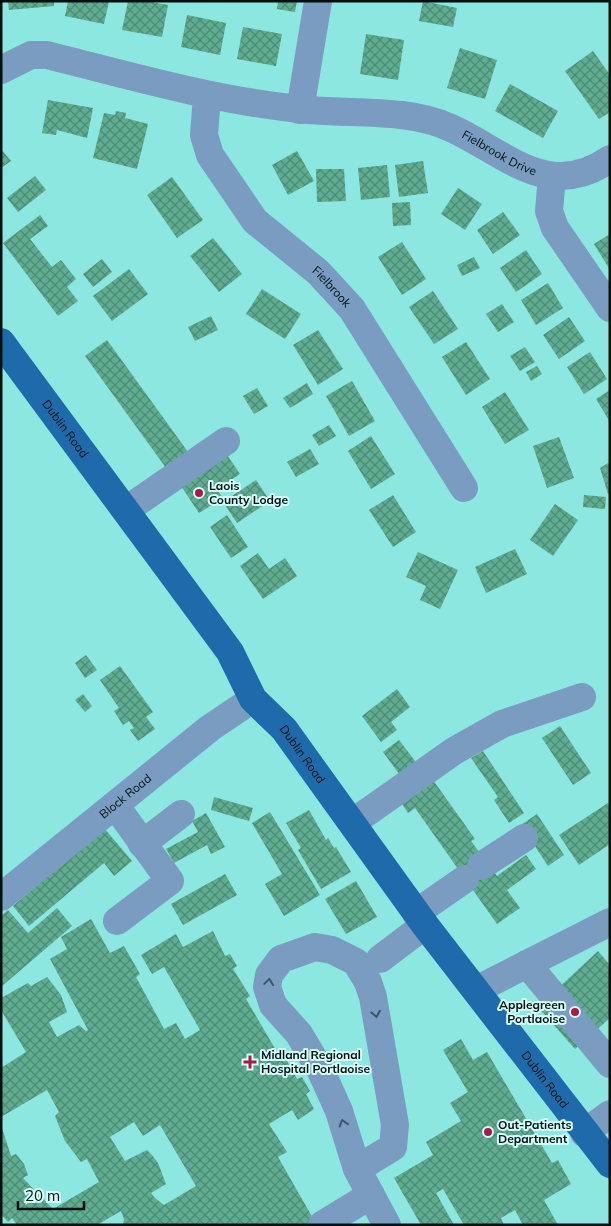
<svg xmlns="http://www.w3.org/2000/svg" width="611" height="1226" font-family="Mulish,sans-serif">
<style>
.building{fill:url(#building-cross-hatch);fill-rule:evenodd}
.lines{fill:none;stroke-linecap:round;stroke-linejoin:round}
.minor{stroke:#799cc0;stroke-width:28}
.major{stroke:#1e6aaa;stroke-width:28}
.oneway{stroke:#3d5668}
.poi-dot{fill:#ac1949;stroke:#d4fffa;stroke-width:2}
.labels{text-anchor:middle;stroke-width:4;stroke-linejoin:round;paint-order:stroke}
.street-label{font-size:12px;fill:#011110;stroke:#d4fffa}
.poi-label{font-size:12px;font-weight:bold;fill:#011110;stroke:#d4fffa;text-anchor:start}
</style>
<defs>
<pattern id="building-cross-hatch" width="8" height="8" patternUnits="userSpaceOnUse" patternTransform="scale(1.25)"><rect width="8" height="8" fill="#5fac91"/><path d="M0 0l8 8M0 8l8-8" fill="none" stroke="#4c8b75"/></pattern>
</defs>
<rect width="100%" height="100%" fill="#8be7df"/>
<!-- building -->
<g class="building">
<polygon points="8,1 54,1 54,6 9,10"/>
<polygon points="68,1 109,1 104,24 65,16"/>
<polygon points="128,1 146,1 168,5 162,37 122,30"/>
<polygon points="278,1 297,1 295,12 277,9"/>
<polygon points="423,1 457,8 453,27 419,21"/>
<polygon points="187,15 226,23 220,55 181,47"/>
<polygon points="243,27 282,34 276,66 237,59"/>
<polygon points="366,34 404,40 398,80 360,74"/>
<polygon points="460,48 497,60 485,99 447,88"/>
<polygon points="593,51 610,75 610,112 599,119 565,71"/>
<polygon points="510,84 558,111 543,138 495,111"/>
<polygon points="48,100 93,108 87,138 57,130 56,135 42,133"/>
<polygon points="116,111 126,113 125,118 148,124 137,169 93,158 104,113 115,115"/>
<polygon points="1,149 11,161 1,168"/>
<polygon points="297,151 314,181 288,195 272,165"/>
<polygon points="423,161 428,193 399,197 395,165"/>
<polygon points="387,165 390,197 361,200 358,168"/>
<polygon points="316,169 344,169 346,201 317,202"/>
<polygon points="35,176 46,190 18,212 7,198"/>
<polygon points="172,177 203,220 177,238 147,195"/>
<polygon points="458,188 482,204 465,230 441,214"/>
<polygon points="410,202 411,225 393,226 392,203"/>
<polygon points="503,212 520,235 493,254 477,230"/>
<polygon points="40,215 48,226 30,239 52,267 61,260 76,279 67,287 78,301 58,316 3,243"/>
<polygon points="610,234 610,270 594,244"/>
<polygon points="213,238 242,274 219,292 190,256"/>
<polygon points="402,242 426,279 402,295 378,257"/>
<polygon points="526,250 542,274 516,292 500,268"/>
<polygon points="474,257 480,268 462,276 457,265"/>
<polygon points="102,259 112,272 93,287 83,274"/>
<polygon points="129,269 148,294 112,321 93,296"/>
<polygon points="548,283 563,308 536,325 521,300"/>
<polygon points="262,289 301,314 285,339 246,314"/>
<polygon points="433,291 458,329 434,344 409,307"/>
<polygon points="502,304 514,322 498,332 486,314"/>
<polygon points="211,316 218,330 195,341 188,327"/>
<polygon points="569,317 585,341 559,359 543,335"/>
<polygon points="318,330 343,369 318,385 293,345"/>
<polygon points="107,340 191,456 169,472 85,356"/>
<polygon points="466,342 490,379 466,395 442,357"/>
<polygon points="525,347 535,362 520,371 510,356"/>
<polygon points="590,352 607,379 584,394 567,367"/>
<polygon points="537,366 542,374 531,381 526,372"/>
<polygon points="352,381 375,421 349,436 326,396"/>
<polygon points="307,383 313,394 290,408 283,398"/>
<polygon points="257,388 268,406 254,414 243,396"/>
<polygon points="610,390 610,422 596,399"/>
<polygon points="505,392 529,430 505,444 482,407"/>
<polygon points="329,425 336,436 319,446 312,435"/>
<polygon points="371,436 395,474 371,489 348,451"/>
<polygon points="559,437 574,478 547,488 533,446"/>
<polygon points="223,449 240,474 217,489 223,498 199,513 177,480"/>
<polygon points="310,449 319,464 296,477 287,462"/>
<polygon points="610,462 610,493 608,494 600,468"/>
<polygon points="256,480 270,501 237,523 223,502"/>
<polygon points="393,495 416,532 393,547 369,510"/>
<polygon points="584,495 606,497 605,509 583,507"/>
<polygon points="555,504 578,520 553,556 530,540"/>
<polygon points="227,515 248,547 231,558 210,527"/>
<polygon points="515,549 527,574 486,593 475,567"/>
<polygon points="418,552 458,570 440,609 420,600 426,586 406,577"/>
<polygon points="258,553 269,569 285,558 297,576 263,599 240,566"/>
<polygon points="86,655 97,670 85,678 75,663"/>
<polygon points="120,666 153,712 146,717 155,729 138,741 130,730 134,728 129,721 123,725 114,711 119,708 100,680"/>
<polygon points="397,689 410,707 391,722 397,730 381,742 362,716"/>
<polygon points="83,694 92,706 85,712 75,700"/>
<polygon points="560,726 591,773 573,785 542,738"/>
<polygon points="399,740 422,770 405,782 383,752"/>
<polygon points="483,751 524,813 509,823 494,800 498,797 471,758"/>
<polygon points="428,773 475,839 471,841 497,876 526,855 536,869 507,890 520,908 497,924 415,808 408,813 396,795"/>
<polygon points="214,797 253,808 249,821 211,810"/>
<polygon points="608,803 610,806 610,844 579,865 559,835"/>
<polygon points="309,810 326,840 328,838 334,848 336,847 351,872 321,889 298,850 301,848 286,823"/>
<polygon points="270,812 320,895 284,916 265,884 282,874 252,823"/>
<polygon points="206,813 225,847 211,854 207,845 174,863 166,849 198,832 192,821"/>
<polygon points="537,814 564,855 548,866 521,825"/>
<polygon points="104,828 132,861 114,876 104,863 29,926 13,906"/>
<polygon points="225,874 237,895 183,925 171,904"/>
<polygon points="356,881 377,917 346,934 325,899"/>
<polygon points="57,908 72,926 1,987 1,916 8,910 28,933"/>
<path d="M91 919 110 953 124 946 140 974 136 977 164 1029 176 1023 185 1039 200 1030 164 967 152 974 141 955 176 934 183 947 213 931 225 956 230 954 237 966 233 969 250 996 246 999 277 1052 281 1050 297 1079 302 1077 310 1091 306 1094 314 1109 298 1120 292 1110 269 1124 287 1152 278 1157 314 1220 305 1225H123L124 1219 121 1211 97 1225H17L12 1218 8 1222 1 1214V1125L11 1156 16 1154 24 1164 28 1175 23 1178 53 1209 99 1182 87 1159 81 1162 65 1141 55 1116 59 1112 47 1090 1 1117V1068L26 1052 1 1010V998L28 983 31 986 47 977 61 995 67 1012 49 1022 57 1037 79 1025 86 1031 88 1030 50 959 67 949 61 937ZM134 1122 143 1136 160 1125 196 1186 164 1205 155 1198 151 1193 166 1184 158 1163 152 1155 147 1150 125 1161 110 1137Z"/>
<polygon points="598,951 610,965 610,1018 575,1049 538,1007"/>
<polygon points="461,1039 473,1060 487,1052 552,1163 558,1160 571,1184 544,1200 558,1225 523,1225 515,1210 501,1218 504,1225 464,1225 443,1189 436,1193 454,1225 421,1225 394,1178 433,1155 426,1142 461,1121 450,1103 468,1092 443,1050"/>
</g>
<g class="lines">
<!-- minor -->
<g class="minor">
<path id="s1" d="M1 70 31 55H47C131 76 213 100 299 109 348 115 406 107 451 128 506 153 548 202 610 159"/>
<path id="s2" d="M207 96 204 135 210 155 255 221 318 272 352 309 464 488"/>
<polyline points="300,110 318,1"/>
<polyline points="552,176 549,211 555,228 610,308"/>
<polyline points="126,510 226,441"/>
<polyline points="115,805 170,881 117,921"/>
<polyline points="352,823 454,751 502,724 582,697"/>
<polyline points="142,844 181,814"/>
<polyline points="481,866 524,838"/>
<path id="s3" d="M1 897 210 728 253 699"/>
<polyline points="416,913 465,879"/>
<polyline points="380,959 425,925"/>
<polyline points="527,964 610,922"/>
<polyline points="476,990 527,964 610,1064"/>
<polyline points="584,1133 610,1114"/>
<polyline points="357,1169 393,1147 395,1125 373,997 368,982 356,962 332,950 315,947 281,959 269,975 267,987 273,1005 299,1034 321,1071 339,1111 357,1169 387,1225"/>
<polyline points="322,1225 371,1195"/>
</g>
<!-- major -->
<path class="major" id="s4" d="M1 342 230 652 253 699 284 729 425 925 610 1164"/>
</g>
<!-- one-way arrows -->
<defs><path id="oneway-chevron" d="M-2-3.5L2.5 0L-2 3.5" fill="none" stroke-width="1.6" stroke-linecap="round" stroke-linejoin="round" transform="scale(1.25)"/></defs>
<g class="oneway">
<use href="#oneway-chevron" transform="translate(269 982) rotate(-82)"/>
<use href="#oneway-chevron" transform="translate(376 1014) rotate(80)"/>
<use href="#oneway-chevron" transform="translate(343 1123) rotate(-107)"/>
</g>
<!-- markers -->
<g class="poi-dot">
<circle cx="199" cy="493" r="5"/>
<circle cx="575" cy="1012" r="5"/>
<path d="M247.5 1054.5h5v5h5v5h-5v5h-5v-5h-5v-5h5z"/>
<circle cx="488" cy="1132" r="5"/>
</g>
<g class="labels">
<!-- street labels -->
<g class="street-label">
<text dy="4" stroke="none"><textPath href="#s1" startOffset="516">Fielbrook Drive</textPath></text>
<text dy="4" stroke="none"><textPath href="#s2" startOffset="241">Fielbrook</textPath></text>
<text dy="4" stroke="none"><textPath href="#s4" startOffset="108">Dublin Road</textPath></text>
<text dy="4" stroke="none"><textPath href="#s4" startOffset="512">Dublin Road</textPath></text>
<text dy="4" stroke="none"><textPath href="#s3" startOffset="160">Block Road</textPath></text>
<text dy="4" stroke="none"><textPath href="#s4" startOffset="918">Dublin Road</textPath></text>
</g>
<!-- poi labels -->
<g class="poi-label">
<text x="209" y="490">Laois<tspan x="209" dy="14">County Lodge</tspan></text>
<text x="565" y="1009" text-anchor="end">Applegreen<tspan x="565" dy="14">Portlaoise</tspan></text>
<text x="261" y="1059">Midland Regional<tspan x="261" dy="14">Hospital Portlaoise</tspan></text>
<text x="498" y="1129">Out-Patients<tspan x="498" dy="14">Department</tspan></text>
</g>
</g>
<!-- border -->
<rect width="611" height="1226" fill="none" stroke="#011110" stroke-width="5"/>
<!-- scale -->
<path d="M18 1201v8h66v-8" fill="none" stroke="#011110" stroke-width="2.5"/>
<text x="25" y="1201" font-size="15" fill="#011110" stroke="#d4fffa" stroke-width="4" paint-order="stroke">20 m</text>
</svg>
